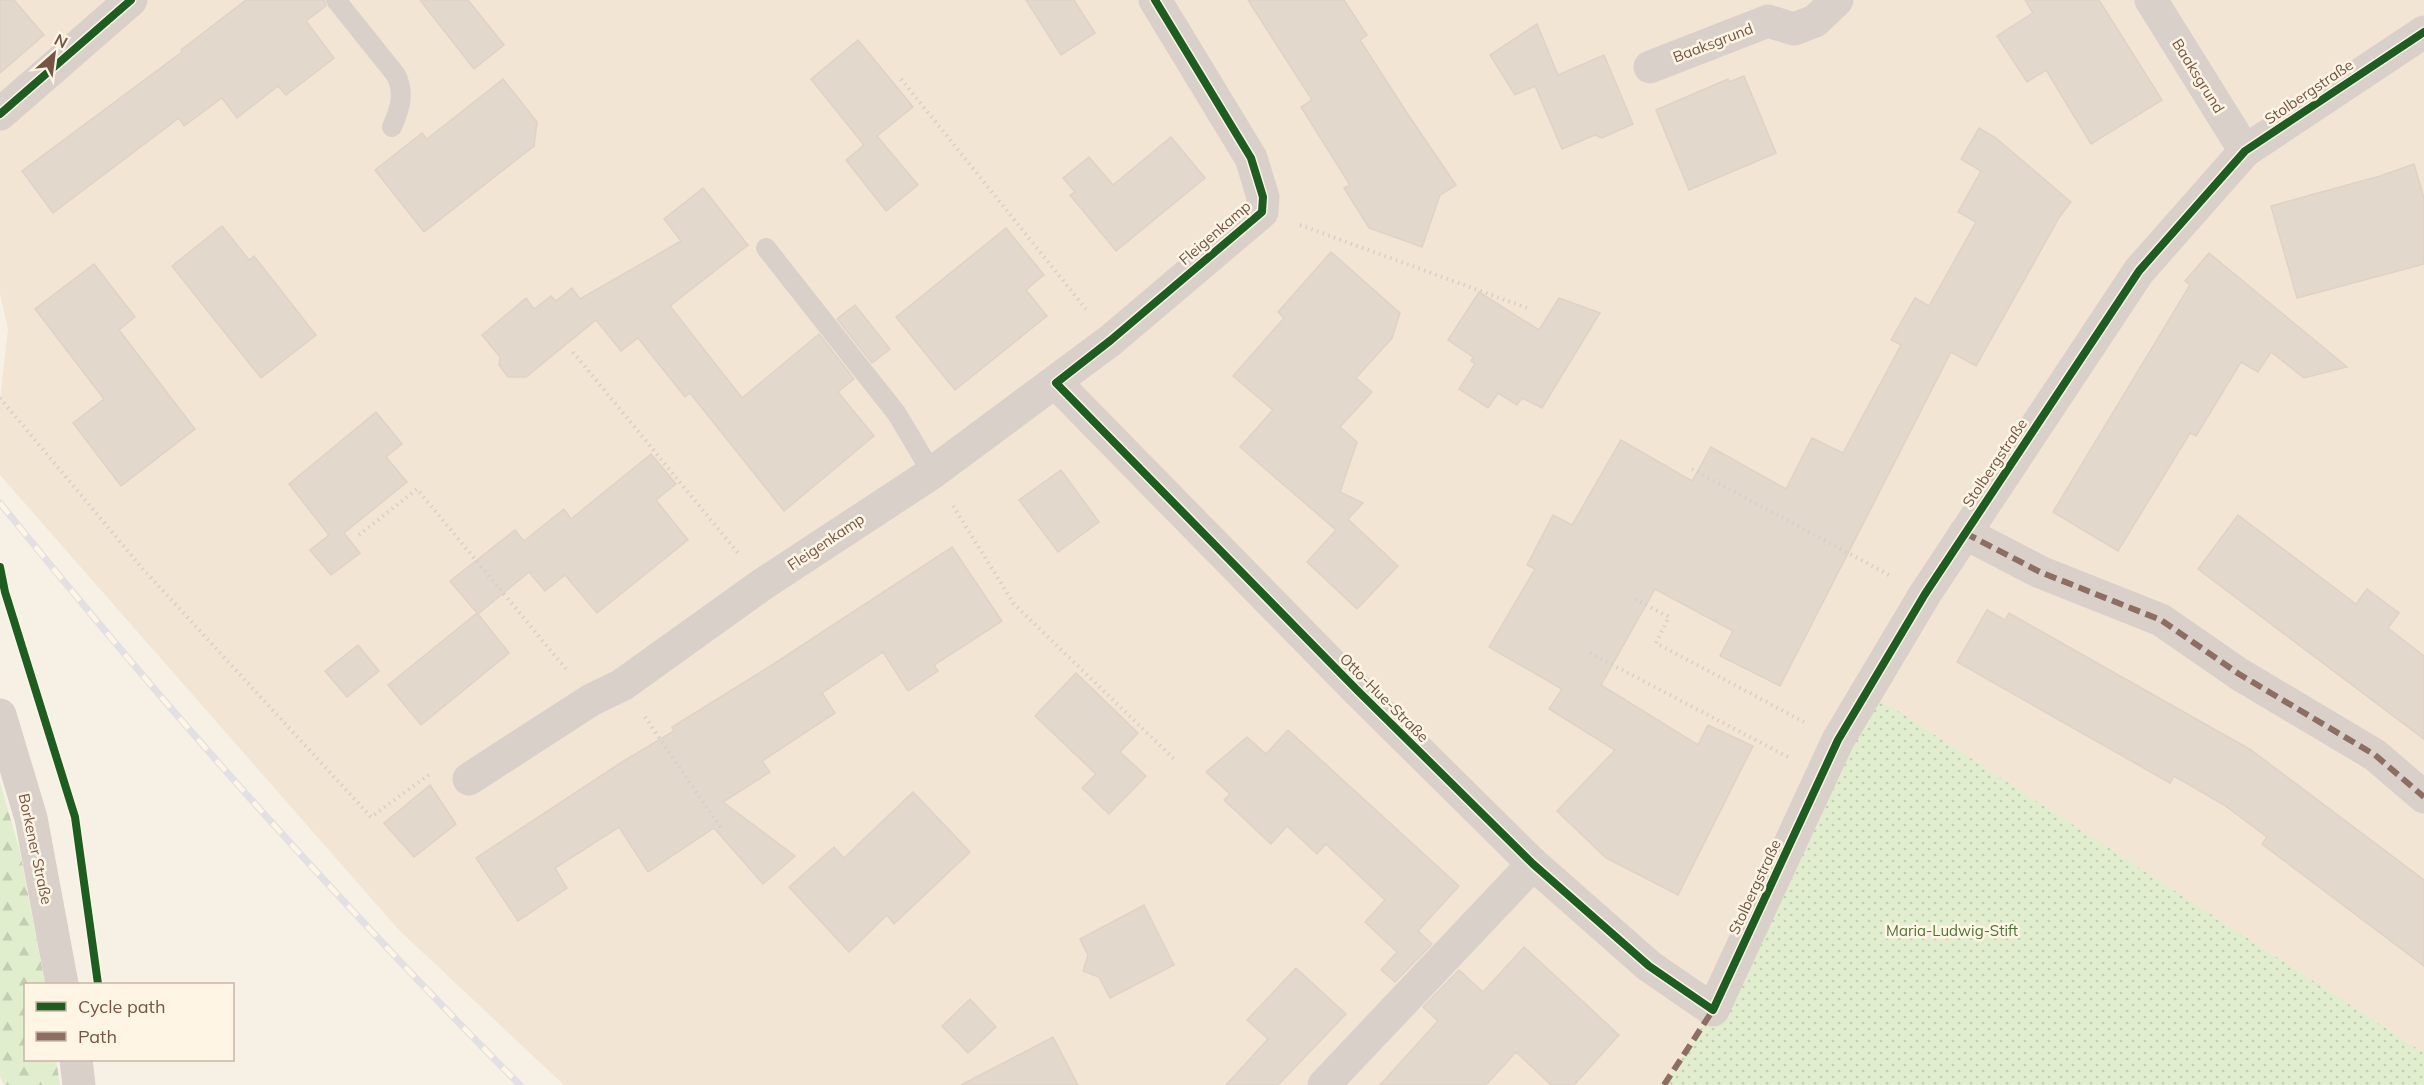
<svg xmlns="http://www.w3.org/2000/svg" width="2424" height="1085" font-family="Mulish,sans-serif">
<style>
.residential{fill:#f3e5d4}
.green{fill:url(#green-dots)}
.forest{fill:url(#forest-firs)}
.building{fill:#e3d8cc;stroke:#dfd2c7;stroke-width:1.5}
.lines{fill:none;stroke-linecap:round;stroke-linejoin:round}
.path{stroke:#d9cfca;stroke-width:4;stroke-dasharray:1.5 4.5;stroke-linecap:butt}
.lane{stroke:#dad0ca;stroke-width:20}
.street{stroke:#dad0ca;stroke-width:33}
.secondary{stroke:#dad0ca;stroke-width:33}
.rail-casing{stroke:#e3e0e3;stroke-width:7}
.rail{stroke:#fff5e5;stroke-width:4.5;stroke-dasharray:14;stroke-linecap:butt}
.quiet{stroke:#8d6e63;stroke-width:6;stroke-dasharray:12 6;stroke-linecap:butt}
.cycleway-casing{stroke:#fff5e5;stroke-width:11}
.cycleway{stroke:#1b5e20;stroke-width:8}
.labels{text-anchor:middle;stroke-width:5;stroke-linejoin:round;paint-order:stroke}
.street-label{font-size:15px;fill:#765544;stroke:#fff5e5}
.park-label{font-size:15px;fill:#4c7739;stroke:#fff5e5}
</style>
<defs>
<pattern id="green-dots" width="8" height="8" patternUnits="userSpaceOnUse" patternTransform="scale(1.5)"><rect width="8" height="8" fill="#e1eece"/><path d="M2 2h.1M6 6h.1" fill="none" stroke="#c4ceb2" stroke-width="1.8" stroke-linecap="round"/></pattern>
<pattern id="forest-firs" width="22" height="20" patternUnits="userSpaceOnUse" patternTransform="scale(1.5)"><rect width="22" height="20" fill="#e1eece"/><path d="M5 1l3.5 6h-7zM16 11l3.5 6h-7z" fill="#c4ceb2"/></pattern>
</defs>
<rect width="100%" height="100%" fill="#f6f0e5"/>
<!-- residential -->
<polygon class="residential" points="0,0 2424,0 2424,1085 564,1085 399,930 0,475 0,400 8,329 0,294"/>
<!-- green -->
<polygon class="green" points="1865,693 1898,711 2424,1053 2424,1085 1664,1085 1713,1010"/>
<!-- forest -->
<polygon class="forest" points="0,782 20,852 45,984 26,984 26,1060 56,1060 60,1085 4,1085 0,1076"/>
<!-- building -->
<g class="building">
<polygon points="0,0 14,0 44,35 0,73"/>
<polygon points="246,0 324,0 326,6 306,21 334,58 286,95 278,86 237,118 222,98 184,126 179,118 53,213 22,171 182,52 181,50"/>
<polygon points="420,0 468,0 504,45 474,69"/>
<polygon points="1026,0 1074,0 1095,33 1061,55"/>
<polygon points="1248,0 1344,0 1367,35 1360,40 1405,110 1456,185 1440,195 1422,247 1369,228 1344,188 1350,185 1301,107 1312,100"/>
<polygon points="2025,0 2099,0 2162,100 2091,144 2046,70 2027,82 1997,36 2033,13"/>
<polygon points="1537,24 1558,75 1604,55 1633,124 1602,138 1595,135 1562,149 1535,86 1515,95 1490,55"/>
<polygon points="858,40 913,107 877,136 918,185 886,211 846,160 864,145 811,79"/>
<polygon points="1744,76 1776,153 1689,190 1656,110 1728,79 1729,82"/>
<polygon points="503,79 537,122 534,146 424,232 375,170 422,133 427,139"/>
<polygon points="1979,128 1996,138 2071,202 2060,216 1976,366 1951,352 1780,686 1720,656 1733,631 1655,589 1601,685 1698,745 1708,725 1753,746 1678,895 1606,858 1557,811 1615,750 1549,709 1562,689 1489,647 1535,569 1527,565 1553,515 1572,525 1621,440 1692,481 1711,447 1786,489 1812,438 1843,453 1901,345 1891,340 1915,298 1929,306 1976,222 1958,212 1981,171 1961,159"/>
<polygon points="1171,137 1205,178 1116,251 1070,195 1075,192 1063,178 1089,157 1113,185"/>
<polygon points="2414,164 2424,198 2424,264 2297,298 2271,206 2380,176"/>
<polygon points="703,188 748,245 670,306 742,398 819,334 854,379 838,392 874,436 784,511 690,393 685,397 638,338 621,351 596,320 526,377 508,377 499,365 500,357 482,335 526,298 534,309 551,296 556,301 572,288 580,299 681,241 664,219"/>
<polygon points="222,226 249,260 254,256 316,335 261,378 172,266"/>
<polygon points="1006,228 1044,275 1026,290 1047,316 955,390 896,317"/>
<polygon points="1331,252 1400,313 1392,338 1356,378 1372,392 1340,427 1357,442 1340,492 1363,503 1348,519 1398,566 1357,609 1307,562 1336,530 1240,447 1273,410 1233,376 1284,318 1278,312"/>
<polygon points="2209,253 2347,367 2304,378 2271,352 2258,372 2241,362 2196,436 2190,433 2118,551 2053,512 2190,285 2185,281"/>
<polygon points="94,264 135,317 119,330 195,429 121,486 73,423 104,399 35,309"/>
<polygon points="1479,292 1539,330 1559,298 1600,313 1542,408 1522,398 1517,405 1498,393 1488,408 1459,389 1475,364 1471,361 1473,357 1448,340"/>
<polygon points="855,305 890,349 872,363 837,319"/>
<polygon points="376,412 402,444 386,457 407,482 344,533 360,553 331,575 310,550 329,535 289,484"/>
<polygon points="651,454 676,484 656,500 688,540 597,613 565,575 545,591 529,572 478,614 509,653 421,725 388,685 477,613 450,581 515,530 524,541 564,509 571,519"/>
<polygon points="1061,470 1099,522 1058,552 1019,500"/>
<polygon points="2238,515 2356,604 2367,589 2399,613 2388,628 2424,656 2424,739 2198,569"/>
<polygon points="952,547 1002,621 934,665 938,671 908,691 883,652 822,693 835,713 762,761 770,772 723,802 795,856 763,884 714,828 648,872 619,827 555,868 567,888 518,921 476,858 622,762 674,731 672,727 772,665"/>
<polygon points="1987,610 2005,620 2009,613 2251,750 2424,880 2424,966 2262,844 2267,837 2224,805 2174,776 2170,783 1957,662"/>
<polygon points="358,645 379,671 347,697 325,671"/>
<polygon points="1076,673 1138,733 1120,752 1146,776 1109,814 1082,788 1096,774 1035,716"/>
<polygon points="1288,730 1459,886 1418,931 1432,944 1395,982 1381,970 1397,952 1365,922 1385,900 1326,844 1317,854 1287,826 1271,844 1224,800 1230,794 1206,772 1247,737 1266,754"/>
<polygon points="430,785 456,824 414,857 384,823"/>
<polygon points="913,792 970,852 894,924 887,915 849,952 789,887 834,847 844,858"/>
<polygon points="1144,905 1174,965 1110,998 1099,977 1083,971 1088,955 1080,939"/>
<polygon points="1524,947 1619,1035 1574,1085 1551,1085 1516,1052 1486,1085 1380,1085 1438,1021 1423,1007 1459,970 1483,992"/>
<polygon points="1296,968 1346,1014 1278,1085 1226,1085 1268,1039 1247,1020"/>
<polygon points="970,999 996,1027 968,1053 942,1026"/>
<polygon points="1053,1037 1078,1085 961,1085"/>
</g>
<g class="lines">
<!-- path -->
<g class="path">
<polyline points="901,79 1086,309"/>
<polyline points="1300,225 1530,309"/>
<polyline points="573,352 738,553"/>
<polyline points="0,398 142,568 371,817 430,774"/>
<polyline points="1692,469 1889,575"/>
<polyline points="953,506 1014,604 1175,760"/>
<polyline points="359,535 417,489 566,669"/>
<polyline points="1635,599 1669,617 1656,643 1804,722"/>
<polyline points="1590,653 1788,757"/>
<polyline points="645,717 721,828"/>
</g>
<!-- lane -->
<g class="lane">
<path d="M336 0 396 75C405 93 400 109 392 127"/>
<polyline points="766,248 897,414 932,473"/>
</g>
<!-- street -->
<g class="street">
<polyline points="2151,0 2245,151"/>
<polyline points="1650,67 1768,21 1794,29 1815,21 1837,0"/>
<polyline points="0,114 131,0"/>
<polyline points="1056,383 1357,690 1533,864 1649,966 1713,1010 1838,740 1925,594 2139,271 2245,151 2424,32"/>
<polyline points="1965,533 2040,572 2161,620 2239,674 2375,755 2424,797"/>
<polyline points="469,779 591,700 622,685 763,584 932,473 1111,340 1262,212 1263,197 1251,158 1155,0"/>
<polyline points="1324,1085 1533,864"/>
</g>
<!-- secondary -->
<g class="secondary">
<polyline points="0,715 31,818 62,984"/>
<polyline points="76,1060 79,1085"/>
</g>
<defs>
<path id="rail" d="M0 503C163 706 337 901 520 1085"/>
</defs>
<!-- rail casing -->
<use href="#rail" class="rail-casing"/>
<!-- rail -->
<use href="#rail" class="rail"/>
<!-- quiet -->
<g class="quiet">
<polyline points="1965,533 2040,572 2161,620 2239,674 2375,755 2424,797"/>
<polyline points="1664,1085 1713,1010"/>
</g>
<defs>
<g id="cycleway">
<polyline points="1155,0 1251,158 1263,197 1262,212 1111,340 1056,383 1357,690 1533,864 1649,966 1713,1010 1838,740 1925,594 2139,271 2245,151 2424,32"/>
<polyline points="0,114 131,0"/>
<polyline points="0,567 5,592 75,817 98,984"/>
</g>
</defs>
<!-- cycleway casing -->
<use href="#cycleway" class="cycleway-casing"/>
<!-- cycleway -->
<use href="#cycleway" class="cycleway"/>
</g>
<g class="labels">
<!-- street labels -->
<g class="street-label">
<text transform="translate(1713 43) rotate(-21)" y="5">Baaksgrund</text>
<text transform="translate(2198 76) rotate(58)" y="5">Baaksgrund</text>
<text transform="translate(2309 92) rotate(-34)" y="5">Stolbergstraße</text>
<text transform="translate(1215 233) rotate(-41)" y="5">Fleigenkamp</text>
<text transform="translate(1995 463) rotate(-56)" y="5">Stolbergstraße</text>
<text transform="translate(826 542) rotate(-34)" y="5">Fleigenkamp</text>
<text transform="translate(1384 698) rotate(45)" y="5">Otto-Hue-Straße</text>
<text transform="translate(35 849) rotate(78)" y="5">Borkener Straße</text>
<text transform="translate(1755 887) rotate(-65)" y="5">Stolbergstraße</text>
</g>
<!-- park labels -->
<g class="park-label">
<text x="1952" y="936">Maria-Ludwig-Stift</text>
</g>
</g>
<!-- legend -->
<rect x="24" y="983" width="210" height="78" fill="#fff5e5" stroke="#c8b5a5" stroke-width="1.5"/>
<rect x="36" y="1002" width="30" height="9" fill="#1b5e20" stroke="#c8b5a5" stroke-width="1.5"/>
<text x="78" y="1013" font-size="18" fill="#765544">Cycle path</text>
<rect x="36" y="1032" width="30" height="9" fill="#8d6e63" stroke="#c8b5a5" stroke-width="1.5"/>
<text x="78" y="1043" font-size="18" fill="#765544">Path</text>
<!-- north arrow -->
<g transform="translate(54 54) rotate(28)" stroke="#fff5e5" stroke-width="4.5" paint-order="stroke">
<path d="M0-4.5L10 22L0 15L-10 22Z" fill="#765544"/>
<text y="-9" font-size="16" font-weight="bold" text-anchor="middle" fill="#765544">N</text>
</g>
</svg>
